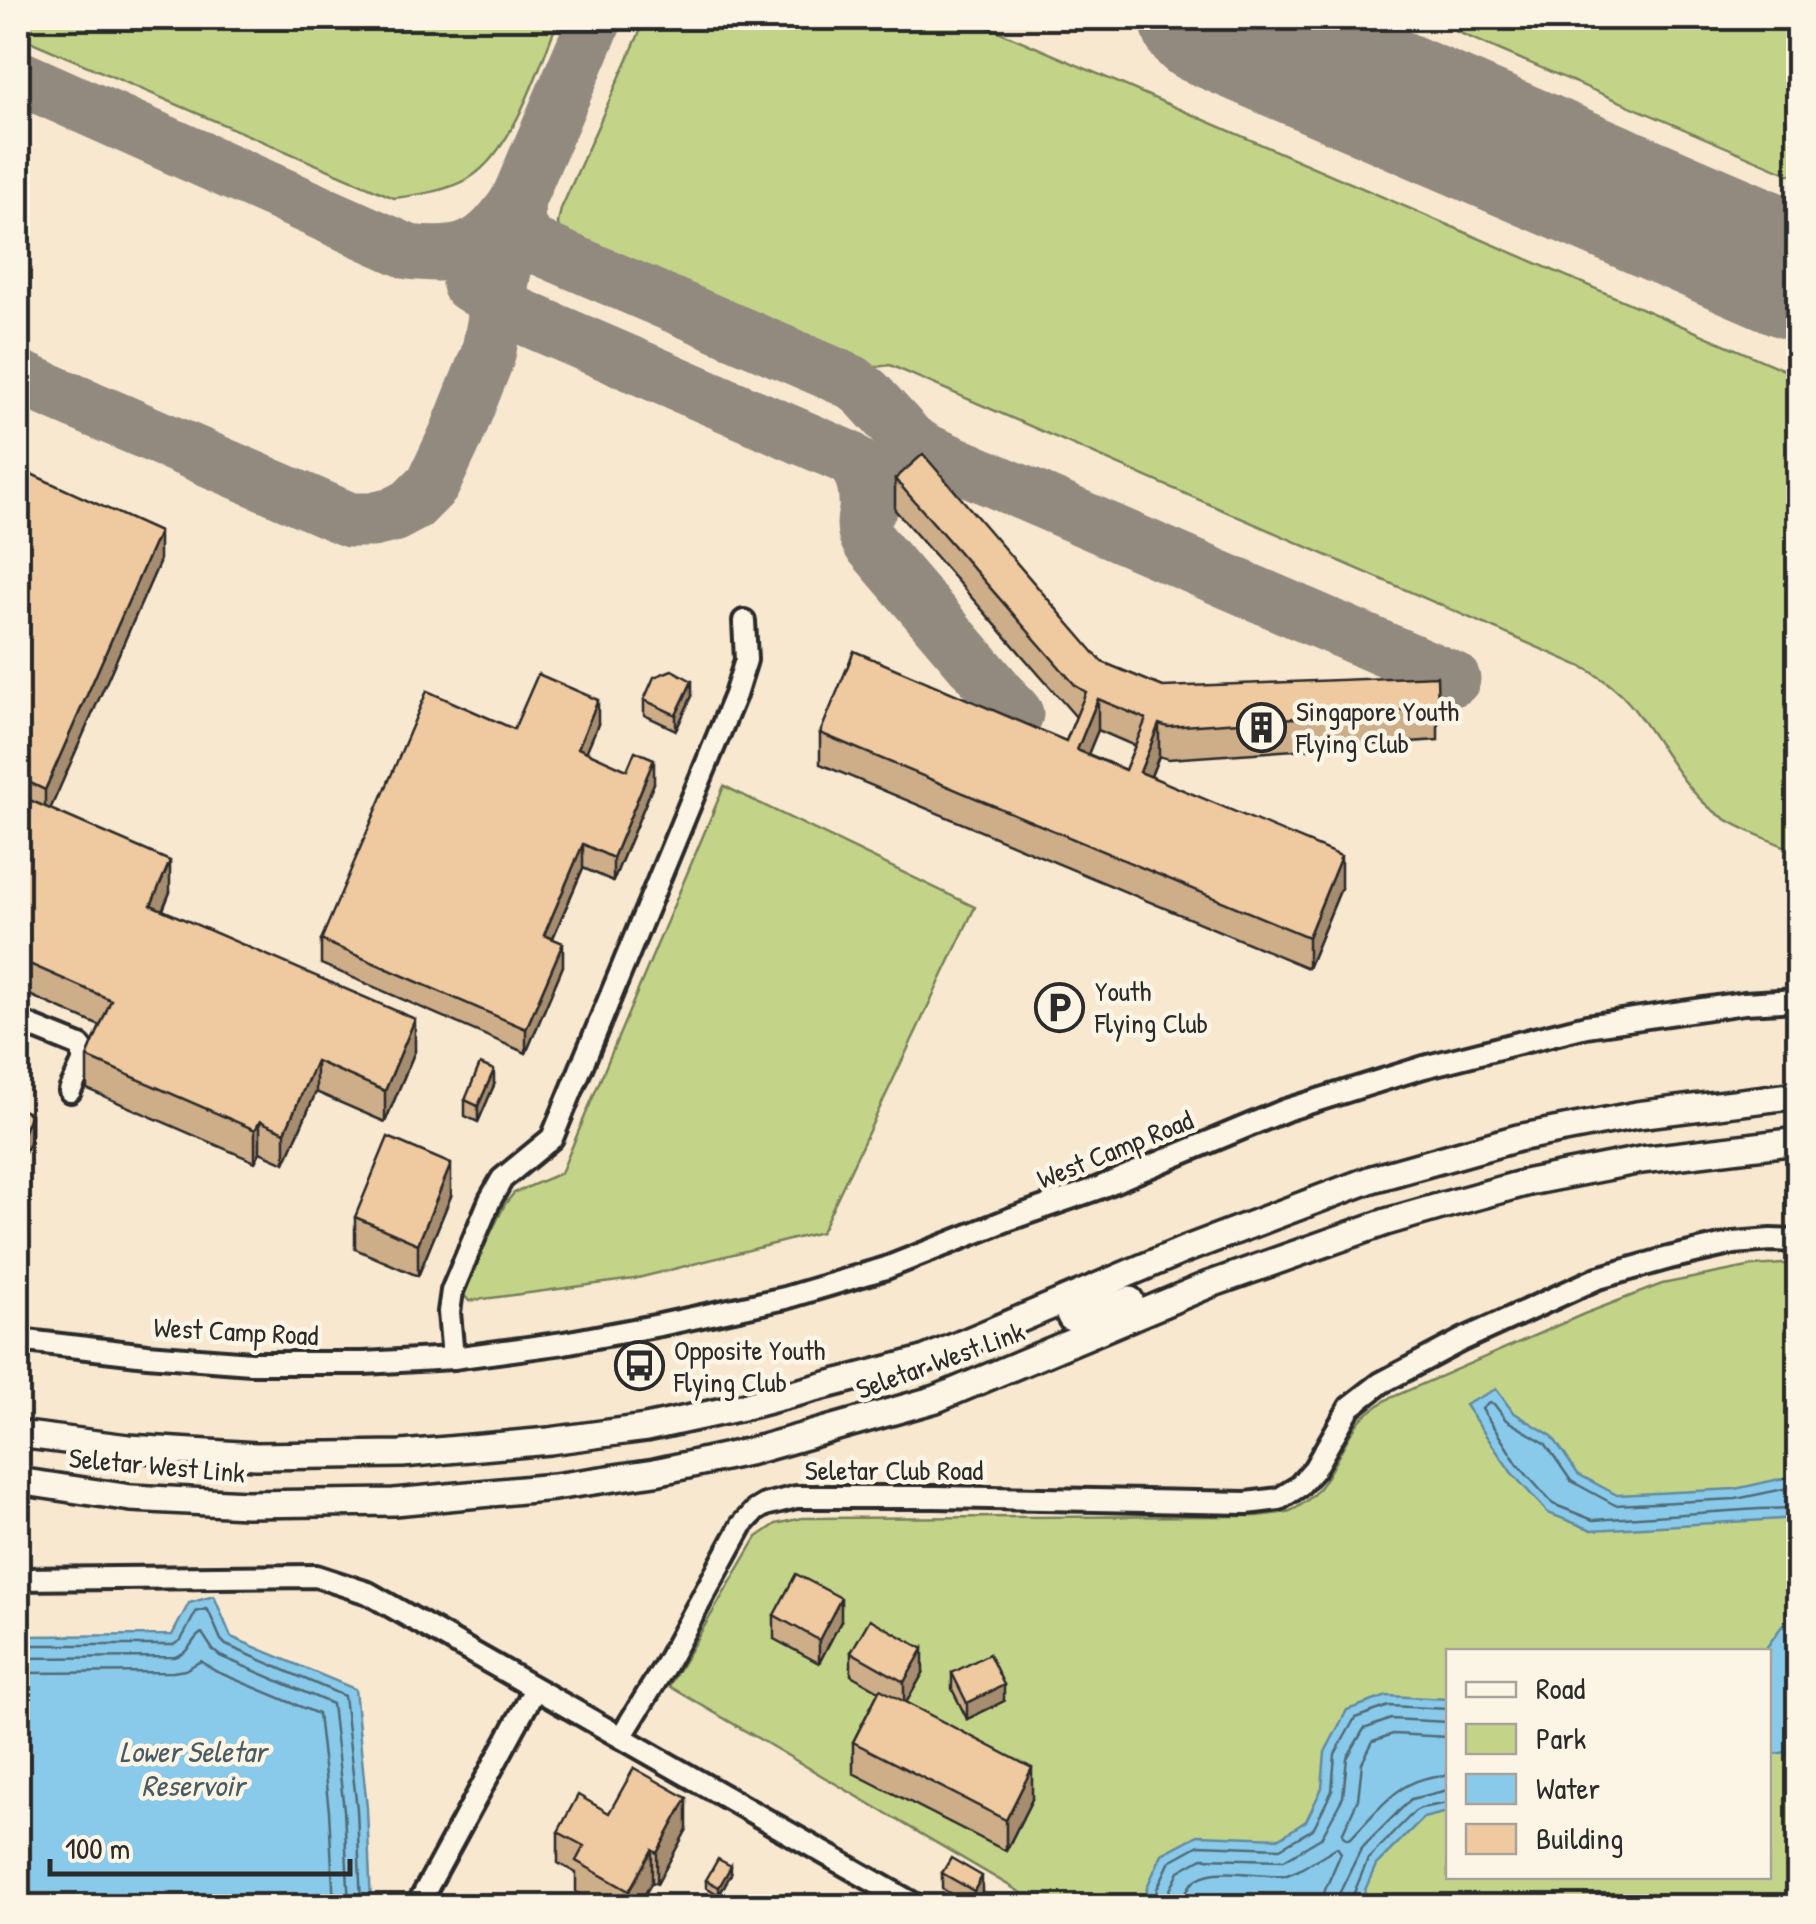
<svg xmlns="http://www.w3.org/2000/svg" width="1816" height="1924" font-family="'Patrick Hand',sans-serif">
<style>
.green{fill:#c3d489;stroke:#77805a;stroke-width:2.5;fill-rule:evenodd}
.water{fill:#89caea;stroke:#638a9e;stroke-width:2.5}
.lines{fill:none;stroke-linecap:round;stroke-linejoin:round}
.shore{stroke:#516b77;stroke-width:2.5}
.taxiway{stroke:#928a7e;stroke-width:55}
.runway{stroke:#928a7e;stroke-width:135}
.minor-casing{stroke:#2b2b2b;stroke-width:28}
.major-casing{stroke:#2b2b2b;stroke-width:32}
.minor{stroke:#fcf5e5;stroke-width:20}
.major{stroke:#fcf5e5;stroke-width:25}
.wall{fill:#cead89;stroke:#2b2b2b;stroke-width:2.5;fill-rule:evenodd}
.shaded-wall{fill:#a78d6f;stroke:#2b2b2b;stroke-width:2.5}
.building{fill:#efc99f;stroke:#2b2b2b;stroke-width:2.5;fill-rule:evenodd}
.labels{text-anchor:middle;stroke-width:9;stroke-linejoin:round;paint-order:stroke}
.poi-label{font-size:28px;fill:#2b2b2b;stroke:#fcf5e5;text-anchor:start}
.street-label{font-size:28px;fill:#2b2b2b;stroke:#fcf5e5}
.water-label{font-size:30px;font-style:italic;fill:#475b64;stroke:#fcf5e5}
</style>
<rect width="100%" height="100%" fill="#f8e8d0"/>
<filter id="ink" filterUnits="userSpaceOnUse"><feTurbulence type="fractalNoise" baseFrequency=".01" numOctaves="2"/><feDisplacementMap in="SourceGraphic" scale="20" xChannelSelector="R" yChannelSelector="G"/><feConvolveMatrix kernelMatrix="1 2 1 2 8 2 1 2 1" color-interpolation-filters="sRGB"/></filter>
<g filter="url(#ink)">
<!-- green -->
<g class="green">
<path d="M18 18H559C539 66 512 159 462 182 440 192 417 195 394 198L18 36Z"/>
<path d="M646 18H968L1798 376V852C1767 838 1729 827 1703 802 1674 773 1655 734 1629 703 1617 688 1602 679 1587 669L890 365 860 369 572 246 560 235 558 223 561 209Z"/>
<polygon points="1425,18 1798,18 1798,178"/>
<polygon points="724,786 975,907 821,1232 634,1279 469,1301 464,1295 464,1288 505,1204 514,1193 561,1173"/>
<path d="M1798 1263V1906H1044L669 1686 757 1537 776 1524 802 1518 1258 1516C1268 1514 1280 1514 1290 1511 1329 1495 1337 1446 1362 1418 1369 1411 1379 1405 1388 1399L1584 1314 1662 1284 1753 1266ZM1448 1652H1768V1876H1448Z"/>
</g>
<!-- water -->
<g class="water">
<polygon points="1496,1389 1513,1412 1552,1436 1578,1474 1617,1495 1735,1489 1798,1475 1798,1518 1592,1530 1548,1513 1511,1472 1465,1405"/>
<polygon points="1798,1595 1798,1750 1769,1755 1768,1652 1764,1651 1792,1612"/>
<polygon points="214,1596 231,1637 355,1689 367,1808 371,1906 18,1906 18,1630 21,1636 172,1635 189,1603"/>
<polygon points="1387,1696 1448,1699 1448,1812 1423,1818 1376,1865 1358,1906 1145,1906 1147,1887 1162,1854 1198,1835 1280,1838 1306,1821 1322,1788 1325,1752 1347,1710"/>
</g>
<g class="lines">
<!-- shore -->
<g class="shore">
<polyline points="1798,1486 1736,1499 1615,1505 1571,1481 1545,1443 1506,1420 1494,1404 1489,1403 1482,1409 1518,1465 1553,1504 1593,1520 1759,1509 1798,1508"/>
<polyline points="18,1645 173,1645 181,1640 196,1612 206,1609 209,1612 221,1640 226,1645 344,1696 357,1809 361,1906"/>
<path d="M18 1658 175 1657C192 1652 191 1638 202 1633L213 1650 220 1656 332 1704 344 1810 349 1906"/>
<polyline points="18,1673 173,1672 185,1670 201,1661 215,1671 318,1714 329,1811 334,1906"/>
<path d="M1448 1737 1393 1734 1373 1741 1362 1763 1358 1799 1343 1832V1836L1347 1839 1351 1838C1383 1805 1399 1777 1448 1775"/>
<polyline points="1155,1906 1157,1889 1170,1861 1199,1845 1280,1848 1313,1829 1332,1791 1335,1754 1355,1718 1389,1706 1448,1709"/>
<polyline points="1168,1906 1169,1892 1179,1871 1202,1858 1284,1860 1321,1838 1343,1797 1347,1758 1364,1729 1391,1719 1448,1722"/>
<path d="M1183 1906C1187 1854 1251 1879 1287 1875L1299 1870 1337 1847 1341 1853 1325 1890 1322 1906"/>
<polyline points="1337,1906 1339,1894 1361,1849 1411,1799 1448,1790"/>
<polyline points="1350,1906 1351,1900 1368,1859 1415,1811 1421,1808 1448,1803"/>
</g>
<!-- taxiway -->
<g class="taxiway">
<path d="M18 77 409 252C465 259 486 248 517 202"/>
<path d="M517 202 518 228 531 244 852 382 866 393 896 426 902 442 901 454 866 513C862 524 864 533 870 543L1016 714"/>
<path d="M469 284 516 314 847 457C865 469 867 493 866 513"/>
<polyline points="18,377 350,520 372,520 393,515 412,505 433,484 457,433 488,355 517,202 596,18"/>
<polyline points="896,426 910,441 924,450 1453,679"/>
</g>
<!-- runway -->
<polyline class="runway" points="1208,18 1798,273"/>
<defs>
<g id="minor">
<polyline points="18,1021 80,1046 83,1050 83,1063 70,1091"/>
<polyline points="18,1340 147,1355 251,1363 364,1363 453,1358 564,1343 660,1325 785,1298 886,1268 1010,1219 1096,1189 1286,1110 1424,1067 1586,1026 1744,1003 1798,1000"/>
<polyline points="453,1358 449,1312 452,1291 490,1200 502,1179 552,1138 735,695 746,660 744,621"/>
<polyline points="18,1579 316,1576 368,1593 917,1906"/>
<polyline points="621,1737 666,1664 742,1525 755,1511 765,1505 796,1497 935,1497 1247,1503 1279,1499 1298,1487 1314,1469 1350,1407 1381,1383 1462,1340 1598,1278 1669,1258 1734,1243 1771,1240 1798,1241"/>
<polyline points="417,1906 535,1689"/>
</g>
<g id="major">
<polyline points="1063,1302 1071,1318 1078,1319 1130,1300"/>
<polyline points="18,1434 128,1448 256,1456 402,1454 549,1441 646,1428 742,1407 923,1360 1184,1250 1372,1179 1518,1138 1637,1115 1798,1095"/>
<polyline points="18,1481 131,1498 246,1504 394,1502 554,1487 655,1472 752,1451 936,1399 1208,1285 1386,1222 1445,1205 1529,1182 1641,1160 1798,1141"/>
</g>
</defs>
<!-- minor casing -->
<use href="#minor" class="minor-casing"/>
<!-- major casing -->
<use href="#major" class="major-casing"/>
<!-- minor -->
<use href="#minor" class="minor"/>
<!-- major -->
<use href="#major" class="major"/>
</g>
<!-- wall -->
<g class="wall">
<polygon points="18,468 159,563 50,809 170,892 163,910 415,1051 385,1122 316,1092 285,1163 260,1152 255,1162 87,1089 87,1057 100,1026 18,990"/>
<path d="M895 479 1102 662 1163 687 1438 708V740L1168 759 1159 756 1151 776 1341 888 1308 968 820 764V733L1066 741 1076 717 895 510ZM1098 730 1135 746 1125 770 1088 754Z"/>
<polygon points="692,696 676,730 644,715 644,700"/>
<polygon points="598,724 586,752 654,783 613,881 583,868 553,938 563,966 526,1053 321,964 321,940 514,729"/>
<polygon points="494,1085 478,1122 465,1116 465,1100"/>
<polygon points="451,1196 418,1276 355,1249 355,1217"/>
<polygon points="774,1615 841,1621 819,1663 774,1639"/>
<polygon points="851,1652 923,1673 906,1703 1032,1799 1006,1851 853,1773 853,1742 879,1691 851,1675"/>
<polygon points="952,1673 1004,1701 967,1719 952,1689"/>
<polygon points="609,1813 687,1829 657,1884 652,1882 638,1906 601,1906 576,1892 576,1873 558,1863 558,1832"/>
<polygon points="942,1873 982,1892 974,1906 942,1889"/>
<polygon points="731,1874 719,1895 706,1887 706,1880"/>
</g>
<!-- shaded-wall -->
<g class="shaded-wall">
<polygon points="159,532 159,563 45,821 45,790"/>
<polygon points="692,681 692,696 676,730 676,715"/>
<polygon points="1098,699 1098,730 1077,781 1077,750"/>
<polygon points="598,700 598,724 578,772 578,748"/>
<polygon points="1159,724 1159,756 1140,803 1140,772"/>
<polygon points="654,759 654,783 613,881 613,858"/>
<polygon points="583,844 583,868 544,958 544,935"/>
<polygon points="1341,856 1341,888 1308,968 1308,937"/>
<polygon points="170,861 170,892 151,936 151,905"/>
<polygon points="563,943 563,966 526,1053 526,1029"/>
<polygon points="415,1019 415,1051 385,1122 385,1091"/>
<polygon points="316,1061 316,1092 285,1163 285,1132"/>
<polygon points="494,1070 494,1085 478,1122 478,1106"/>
<polygon points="31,1114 31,1138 18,1169 18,1145"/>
<polygon points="260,1121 260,1152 255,1162 255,1130"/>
<polygon points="451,1164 451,1196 418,1276 418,1244"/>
<polygon points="841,1598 841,1621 819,1663 819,1640"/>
<polygon points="923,1649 923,1673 904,1706 904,1682"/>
<polygon points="1004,1685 1004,1701 967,1719 967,1703"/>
<polygon points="1032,1768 1032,1799 1006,1851 1006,1820"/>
<polygon points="687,1798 687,1829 657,1884 657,1853"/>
<polygon points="652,1850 652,1882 638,1906 629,1906 629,1891"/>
<polygon points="731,1866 731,1874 719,1895 719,1887"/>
<polygon points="982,1876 982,1892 974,1906 974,1891"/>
</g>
<!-- building -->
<g class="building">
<path d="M923 454 1102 662 1163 687 1437 676 1438 708 1168 727 1159 724 1140 772 1341 856 1308 937 820 733 854 651 1066 741 1086 692 1076 686 895 479ZM1098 699 1146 719 1125 770 1077 750Z"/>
<polygon points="18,468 159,532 45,790 18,777"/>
<polygon points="672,670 692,681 676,715 644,700 654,677"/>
<polygon points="538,674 598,700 578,748 627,770 635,751 654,759 613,858 583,844 544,935 563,943 526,1029 321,940 427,691 514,729"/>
<polygon points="18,795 170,861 151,905 415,1019 385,1091 316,1061 285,1132 260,1121 255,1130 87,1057 111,1000 18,959"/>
<polygon points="480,1064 494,1070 478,1106 465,1100"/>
<polygon points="18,1108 31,1114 18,1145"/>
<polygon points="388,1137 451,1164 418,1244 355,1217"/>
<polygon points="796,1574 841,1598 819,1640 774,1615"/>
<polygon points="870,1619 923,1649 904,1682 851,1652"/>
<polygon points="989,1654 1004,1685 967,1703 952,1673"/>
<polygon points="880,1689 1032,1768 1006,1820 853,1742"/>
<polygon points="634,1768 687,1798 657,1853 652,1850 629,1891 576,1861 584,1846 558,1832 578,1795 609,1813"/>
<polygon points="951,1858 982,1876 974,1891 942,1873"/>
<polygon points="718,1859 731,1866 719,1887 706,1880"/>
</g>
</g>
<!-- icons -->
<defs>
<symbol id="building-ring" viewBox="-11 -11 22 22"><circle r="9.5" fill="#fcf5e5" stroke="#2b2b2b" stroke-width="1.5"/><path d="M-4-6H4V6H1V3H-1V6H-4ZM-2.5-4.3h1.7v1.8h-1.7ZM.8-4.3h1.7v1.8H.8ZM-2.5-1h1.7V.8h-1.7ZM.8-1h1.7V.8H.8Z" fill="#2b2b2b"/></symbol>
<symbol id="parking-ring" viewBox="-11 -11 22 22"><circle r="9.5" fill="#fcf5e5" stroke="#2b2b2b" stroke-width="1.5"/><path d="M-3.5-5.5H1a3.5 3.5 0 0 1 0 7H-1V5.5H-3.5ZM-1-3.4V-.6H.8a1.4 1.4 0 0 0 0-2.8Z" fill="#2b2b2b"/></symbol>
<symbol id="bus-ring" viewBox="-11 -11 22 22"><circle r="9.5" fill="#fcf5e5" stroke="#2b2b2b" stroke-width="1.5"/><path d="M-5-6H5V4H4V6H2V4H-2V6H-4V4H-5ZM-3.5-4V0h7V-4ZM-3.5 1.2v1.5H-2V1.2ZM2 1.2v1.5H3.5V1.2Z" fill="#2b2b2b"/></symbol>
</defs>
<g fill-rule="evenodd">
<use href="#building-ring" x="1234" y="700" width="55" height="55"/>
<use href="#parking-ring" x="1032" y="980" width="55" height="55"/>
<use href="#bus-ring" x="612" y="1338" width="55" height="55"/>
</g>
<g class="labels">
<!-- poi labels -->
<g class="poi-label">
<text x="1296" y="721">Singapore Youth<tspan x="1296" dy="32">Flying Club</tspan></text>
<text x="1095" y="1001">Youth<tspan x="1095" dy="32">Flying Club</tspan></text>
<text x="674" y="1360">Opposite Youth<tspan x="674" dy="32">Flying Club</tspan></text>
</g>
<!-- street labels -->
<g class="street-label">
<text transform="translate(1115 1149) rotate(-22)" y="10">West Camp Road</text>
<text transform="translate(236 1331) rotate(3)" y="10">West Camp Road</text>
<text transform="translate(940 1360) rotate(-20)" y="10">Seletar West Link</text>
<text transform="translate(157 1465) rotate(5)" y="10">Seletar West Link</text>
<text x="894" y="1480">Seletar Club Road</text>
</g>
<!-- water labels -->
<g class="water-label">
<text x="193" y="1762">Lower Seletar<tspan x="193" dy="34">Reservoir</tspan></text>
</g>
</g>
<!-- margin -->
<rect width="1816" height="1924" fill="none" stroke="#fcf5e5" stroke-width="60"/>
<rect x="30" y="30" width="1756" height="1864" fill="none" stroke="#2b2b2b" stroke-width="4" filter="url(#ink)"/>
<!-- legend -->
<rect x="1446" y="1649" width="325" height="230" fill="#fcf5e5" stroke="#a8a49b" stroke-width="2.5"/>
<rect x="1466" y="1682" width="50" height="15" fill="#fcf5e5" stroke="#a8a49b" stroke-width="2.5"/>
<text x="1536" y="1699" font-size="30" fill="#2b2b2b">Road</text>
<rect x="1466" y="1724" width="50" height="30" fill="#c3d489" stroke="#a8a49b" stroke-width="2.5"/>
<text x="1536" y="1749" font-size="30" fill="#2b2b2b">Park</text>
<rect x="1466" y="1774" width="50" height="30" fill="#89caea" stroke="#a8a49b" stroke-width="2.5"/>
<text x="1536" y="1799" font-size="30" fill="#2b2b2b">Water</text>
<rect x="1466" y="1824" width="50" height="30" fill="#efc99f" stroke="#a8a49b" stroke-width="2.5"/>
<text x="1536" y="1849" font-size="30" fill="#2b2b2b">Building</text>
<!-- scale -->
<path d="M50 1859v15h300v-15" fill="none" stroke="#2b2b2b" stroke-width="5"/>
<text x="65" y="1859" font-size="30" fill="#2b2b2b" stroke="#fcf5e5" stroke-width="8" paint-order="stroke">100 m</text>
</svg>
